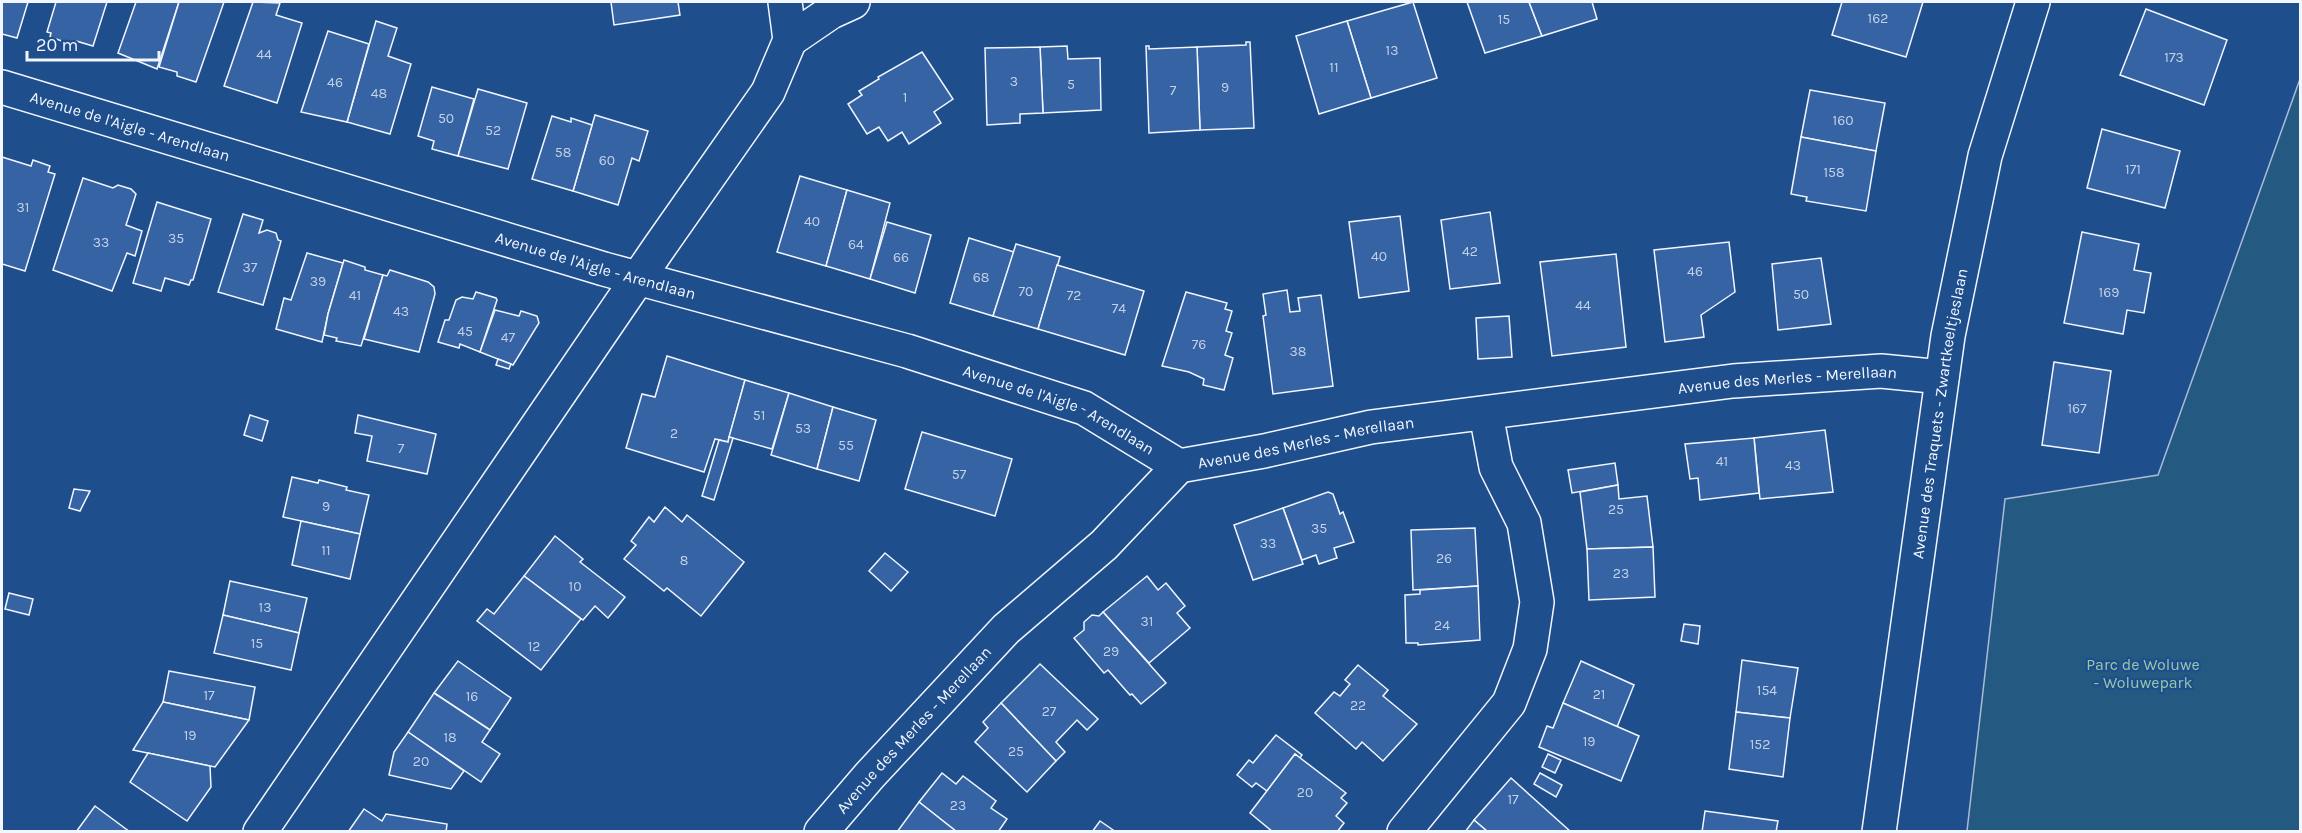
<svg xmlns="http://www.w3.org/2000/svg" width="2302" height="833" font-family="Karla,sans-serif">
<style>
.green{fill:#245a82;stroke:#a8bbd7;stroke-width:1.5}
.building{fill:#3563a3;stroke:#f2f6ff;stroke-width:1.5}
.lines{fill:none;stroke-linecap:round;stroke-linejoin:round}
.minor-casing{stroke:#f2f6ff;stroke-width:36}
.minor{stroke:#1f4e8c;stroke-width:33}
.labels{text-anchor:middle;stroke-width:4.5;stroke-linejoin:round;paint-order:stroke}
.number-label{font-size:14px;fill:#c3d1e8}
.street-label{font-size:16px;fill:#f2f6ff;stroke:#1f4e8c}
.park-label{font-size:16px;fill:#97c8a6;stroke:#1f4e8c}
</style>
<rect width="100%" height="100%" fill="#1f4e8c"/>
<!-- green -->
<polygon class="green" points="2300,79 2300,831 1967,831 2005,499 2158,475"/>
<!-- building -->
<g class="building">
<polygon points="2,2 28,2 17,38 2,34"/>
<polygon points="56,2 107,2 93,46 76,41 74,45 50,37 51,33 47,32"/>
<polygon points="136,2 179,2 157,69 118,53"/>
<polygon points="179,2 224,2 196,82 177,76 177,72 159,67"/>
<polygon points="253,2 280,3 276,15 302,23 277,103 224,86"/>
<polygon points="611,2 678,2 680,15 614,25"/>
<polygon points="1413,2 1437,78 1371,98 1347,21"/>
<polygon points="1467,2 1529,2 1542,36 1485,53"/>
<polygon points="1529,2 1592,2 1597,19 1542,36"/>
<polygon points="1842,2 1923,2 1906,57 1832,35"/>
<polygon points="2146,9 2227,40 2204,105 2120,75"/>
<polygon points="376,21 397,28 388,56 411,64 390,134 347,122"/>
<polygon points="1347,21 1371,98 1319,114 1296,36"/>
<polygon points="328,31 369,44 347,122 301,112"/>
<polygon points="1246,42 1250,42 1254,128 1200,130 1197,47 1246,45"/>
<polygon points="1067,46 1068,59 1100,58 1101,110 1043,113 1040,47"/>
<polygon points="1146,46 1149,46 1149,49 1197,47 1200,130 1149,133"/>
<polygon points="1040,47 1043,113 1020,114 1020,123 987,125 985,48"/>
<polygon points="922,52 953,99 934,112 941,123 909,144 902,132 888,141 879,127 867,134 848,104 862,95 859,91 879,79 878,77"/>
<polygon points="432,87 474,99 458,156 432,149 434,141 418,136"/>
<polygon points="478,89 527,103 508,169 458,156"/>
<polygon points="1810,90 1885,103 1876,151 1801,137"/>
<polygon points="595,115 648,131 639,161 632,158 618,205 573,191"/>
<polygon points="552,116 571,122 571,118 592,125 573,191 532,179"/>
<polygon points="2102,129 2180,151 2165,208 2087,188"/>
<polygon points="1801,137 1876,151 1866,211 1806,201 1807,197 1791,194"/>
<polygon points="2,157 31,166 33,160 50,166 48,172 55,174 25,271 2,264"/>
<polygon points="800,176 847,190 826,266 777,252"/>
<polygon points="83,178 113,188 118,185 131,189 136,194 126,225 142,231 135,256 127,253 112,291 53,270"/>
<polygon points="847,190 890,203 870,279 826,266"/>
<polygon points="157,202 211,219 193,280 191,280 189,285 165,278 161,291 133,283"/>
<polygon points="1490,212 1500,283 1450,289 1441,220"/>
<polygon points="243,214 263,220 259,233 267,230 276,233 278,240 281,241 263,305 218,292"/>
<polygon points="1400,216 1409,291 1359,298 1349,222"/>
<polygon points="887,222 931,235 915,293 870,279"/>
<polygon points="2082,232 2139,244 2134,270 2151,273 2144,313 2127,310 2123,334 2064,323"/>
<polygon points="969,238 1014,252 993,316 950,303"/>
<polygon points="1729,242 1735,292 1701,315 1704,337 1665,342 1654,250"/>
<polygon points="1016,244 1060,257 1038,329 993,316"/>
<polygon points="307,253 343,263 328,314 322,342 276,329 284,298 291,300"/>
<polygon points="1616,254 1626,347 1552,356 1540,262"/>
<polygon points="1821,258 1831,324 1778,330 1772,264"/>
<polygon points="344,260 365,267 365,270 383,275 361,346 336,341 337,338 324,335 328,314"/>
<polygon points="1057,265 1144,291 1125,355 1038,329"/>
<polygon points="390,270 428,282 434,287 435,294 419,352 364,339 383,275 387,276"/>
<polygon points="1287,290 1290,312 1300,311 1298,298 1321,295 1333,386 1273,394 1263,316 1266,315 1263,294"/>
<polygon points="476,292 496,298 497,300 480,352 460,344 459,348 438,342 445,320 449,320 456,300 462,297 473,299"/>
<polygon points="1186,292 1227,303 1225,309 1232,311 1226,331 1232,333 1225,355 1233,358 1224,390 1203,385 1204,379 1189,372 1162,366"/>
<polygon points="495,310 519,316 521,311 537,316 539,323 513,365 480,352"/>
<polygon points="1509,316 1512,357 1478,359 1476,318"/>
<polygon points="667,356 745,380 728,442 715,439 704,472 626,448 642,394 655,397"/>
<polygon points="498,359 511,364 509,369 496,365"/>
<polygon points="2054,362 2111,371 2099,453 2042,445"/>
<polygon points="745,380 789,393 772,449 729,437"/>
<polygon points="789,393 833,407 817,469 771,455"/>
<polygon points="833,407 876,420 859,481 817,469"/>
<polygon points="250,415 268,421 262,441 244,435"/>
<polygon points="358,415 436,434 427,474 367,461 372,436 355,433"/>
<polygon points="1825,430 1833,492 1760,499 1754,438"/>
<polygon points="922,432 1012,459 995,516 905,489"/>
<polygon points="729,437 733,438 714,500 702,496 719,440 728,442"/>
<polygon points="1754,438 1759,493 1700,500 1698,478 1690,479 1685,444"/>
<polygon points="1615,463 1618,485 1572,493 1568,470"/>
<polygon points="292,477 318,483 319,480 347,487 346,490 369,495 360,534 283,517"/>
<polygon points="1618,485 1619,499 1647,496 1653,547 1587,549 1580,492"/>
<polygon points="74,489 90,491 80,511 69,508"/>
<polygon points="1328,492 1333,494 1340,514 1343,512 1354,542 1334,548 1337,558 1319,564 1316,555 1302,560 1283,508"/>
<polygon points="665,507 682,522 687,515 744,562 701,616 667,588 664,591 624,559 636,545 631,541 649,517 654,522"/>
<polygon points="1283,508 1303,564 1253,580 1234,525"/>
<polygon points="301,521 360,534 350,579 292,565"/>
<polygon points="1475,528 1478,586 1413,590 1411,530"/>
<polygon points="555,536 583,559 580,562 625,597 608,618 595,606 583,620 524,576"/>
<polygon points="1653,547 1655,597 1589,600 1587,549"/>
<polygon points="885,553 908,572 891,591 869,571"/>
<polygon points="524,576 581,619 541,670 477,621 487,609 494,614"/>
<polygon points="1147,576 1158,590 1166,583 1185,606 1177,613 1190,628 1149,663 1103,612"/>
<polygon points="230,581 307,598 299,633 223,615"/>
<polygon points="1478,586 1480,640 1418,645 1418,643 1406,643 1405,595 1420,594 1420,590"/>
<polygon points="9,593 33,599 29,615 5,609"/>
<polygon points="1103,612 1166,683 1141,704 1132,694 1130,695 1108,670 1104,673 1074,638 1084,630 1084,622 1092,615 1099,616"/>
<polygon points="223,615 299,633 291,670 214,653"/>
<polygon points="1684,624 1700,626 1698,644 1681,641"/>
<polygon points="1742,660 1798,668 1790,718 1736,712"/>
<polygon points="458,661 511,698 490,730 434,693"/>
<polygon points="1581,661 1634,685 1617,727 1563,703"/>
<polygon points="1040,664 1098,719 1087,730 1077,720 1056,742 1065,752 1056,761 1001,703"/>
<polygon points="1358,665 1388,690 1383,696 1417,724 1383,761 1362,742 1356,749 1315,713 1334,692 1340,696 1350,684 1345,680"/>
<polygon points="169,671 255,687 249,720 163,702"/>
<polygon points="434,693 490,730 482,742 500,754 481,782 408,732"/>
<polygon points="163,702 249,720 215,767 133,750"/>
<polygon points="1001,703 1056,761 1027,792 975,742 988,728 983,722"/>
<polygon points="1563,703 1639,736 1621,781 1539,747 1547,726 1553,728"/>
<polygon points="1736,712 1790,718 1783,777 1729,769"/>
<polygon points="408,732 464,771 451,789 389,775 394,752"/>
<polygon points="1276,735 1302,755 1300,758 1295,754 1267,791 1256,783 1252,787 1237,775 1249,760 1253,763"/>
<polygon points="148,753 210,766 211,787 187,821 130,782"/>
<polygon points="1295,754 1346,793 1341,798 1347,803 1336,816 1344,823 1337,832 1273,832 1250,813"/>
<polygon points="1548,754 1561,760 1555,773 1542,767"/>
<polygon points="942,773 956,784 963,776 996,801 991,808 1007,819 998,832 957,832 919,802"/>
<polygon points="1540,773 1562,785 1556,797 1534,784"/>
<polygon points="1511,778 1571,832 1488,832 1474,820"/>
<polygon points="919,802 957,832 897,832"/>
<polygon points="95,806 130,832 76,832"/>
<polygon points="364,809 382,821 386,814 447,824 446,832 348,832"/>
<polygon points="1705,811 1778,821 1776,832 1702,832"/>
<polygon points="1474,820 1488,832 1465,832"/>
<polygon points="1100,821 1116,832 1092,832"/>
</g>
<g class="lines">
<defs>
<g id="minor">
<polyline points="790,40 831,12 853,2"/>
<path id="s1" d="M2 87 604 269 907 351 1084 408 1179 466"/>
<polyline points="260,832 658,249 768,92 790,40 785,2"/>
<path id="s2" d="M821 832 870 775 1006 629 1104 545 1179 466 1264 451 1371 427 1733 381 1881 371 1942 377"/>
<polyline points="1404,832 1509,703 1530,649 1537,602 1524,523 1496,467 1486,414"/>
<path id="s3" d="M1879 832 1948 336 1985 156 2033 2"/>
</g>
</defs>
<!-- minor casing -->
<use href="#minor" class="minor-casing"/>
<!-- minor -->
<use href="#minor" class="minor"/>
</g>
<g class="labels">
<!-- number labels -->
<g class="number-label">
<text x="1878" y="23">162</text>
<text x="1504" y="24">15</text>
<text x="1392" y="55">13</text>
<text x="264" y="59">44</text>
<text x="2174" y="62">173</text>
<text x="1334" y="72">11</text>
<text x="1014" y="86">3</text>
<text x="335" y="87">46</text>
<text x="1071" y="89">5</text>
<text x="1225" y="92">9</text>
<text x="1173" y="95">7</text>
<text x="379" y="98">48</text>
<text x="905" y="102">1</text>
<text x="446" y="123">50</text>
<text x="1843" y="125">160</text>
<text x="493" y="135">52</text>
<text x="563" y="157">58</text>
<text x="607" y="165">60</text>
<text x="2133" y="174">171</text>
<text x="1834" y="177">158</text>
<text x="23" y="212">31</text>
<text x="812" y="226">40</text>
<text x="176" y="243">35</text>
<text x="101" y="247">33</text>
<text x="856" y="249">64</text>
<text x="1470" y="256">42</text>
<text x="1379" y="261">40</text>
<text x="901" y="262">66</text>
<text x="250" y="272">37</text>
<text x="1695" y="276">46</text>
<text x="981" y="282">68</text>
<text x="318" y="286">39</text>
<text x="1026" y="296">70</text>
<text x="2109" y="297">169</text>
<text x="1801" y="299">50</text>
<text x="355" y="300">41</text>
<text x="1074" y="300">72</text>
<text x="1583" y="310">44</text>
<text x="1119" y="313">74</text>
<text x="401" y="316">43</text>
<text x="465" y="336">45</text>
<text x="508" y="342">47</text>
<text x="1199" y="349">76</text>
<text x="1298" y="356">38</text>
<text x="2077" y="413">167</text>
<text x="759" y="420">51</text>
<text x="803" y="433">53</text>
<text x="674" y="438">2</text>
<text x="846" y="450">55</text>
<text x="401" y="453">7</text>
<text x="1722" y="466">41</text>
<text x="1793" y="470">43</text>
<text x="959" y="479">57</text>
<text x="326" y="511">9</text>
<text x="1616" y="514">25</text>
<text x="1319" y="533">35</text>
<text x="1268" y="548">33</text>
<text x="326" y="555">11</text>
<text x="1444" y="563">26</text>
<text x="684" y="565">8</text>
<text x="1621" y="578">23</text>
<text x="575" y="591">10</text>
<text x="265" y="612">13</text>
<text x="1147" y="626">31</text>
<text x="1442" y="630">24</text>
<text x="257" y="648">15</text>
<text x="534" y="651">12</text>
<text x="1111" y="656">29</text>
<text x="1767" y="695">154</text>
<text x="1599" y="699">21</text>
<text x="209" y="700">17</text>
<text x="472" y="701">16</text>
<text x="1358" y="710">22</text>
<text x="1049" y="716">27</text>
<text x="190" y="740">19</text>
<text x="450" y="742">18</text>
<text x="1589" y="746">19</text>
<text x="1760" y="749">152</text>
<text x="1016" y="756">25</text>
<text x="421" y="766">20</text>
<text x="1305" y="797">20</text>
<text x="1513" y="804">17</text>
<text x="958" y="810">23</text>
</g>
<!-- street labels -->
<g class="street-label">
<text dy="6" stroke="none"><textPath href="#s1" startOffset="134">Avenue de l'Aigle - Arendlaan</textPath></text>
<text dy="6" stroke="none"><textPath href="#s1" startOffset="620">Avenue de l'Aigle - Arendlaan</textPath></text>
<text dy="6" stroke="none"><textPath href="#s2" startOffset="1128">Avenue des Merles - Merellaan</textPath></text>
<text dy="6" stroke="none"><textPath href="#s1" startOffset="1106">Avenue de l'Aigle - Arendlaan</textPath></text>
<text dy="6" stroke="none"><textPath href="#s3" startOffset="423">Avenue des Traquets - Zwartkeeltjeslaan</textPath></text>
<text dy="6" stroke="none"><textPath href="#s2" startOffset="642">Avenue des Merles - Merellaan</textPath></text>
<text dy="6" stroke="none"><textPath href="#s2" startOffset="138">Avenue des Merles - Merellaan</textPath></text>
</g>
<!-- park labels -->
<g class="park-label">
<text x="2143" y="670">Parc de Woluwe<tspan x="2143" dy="18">- Woluwepark</tspan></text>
</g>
</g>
<!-- border -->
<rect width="2302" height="833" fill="none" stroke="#f2f6ff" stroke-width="6"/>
<!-- scale -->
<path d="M27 51v9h132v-9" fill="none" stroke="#f2f6ff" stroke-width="3"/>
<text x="36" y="51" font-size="18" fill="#f2f6ff" stroke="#1f4e8c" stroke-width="4.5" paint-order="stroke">20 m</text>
</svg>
